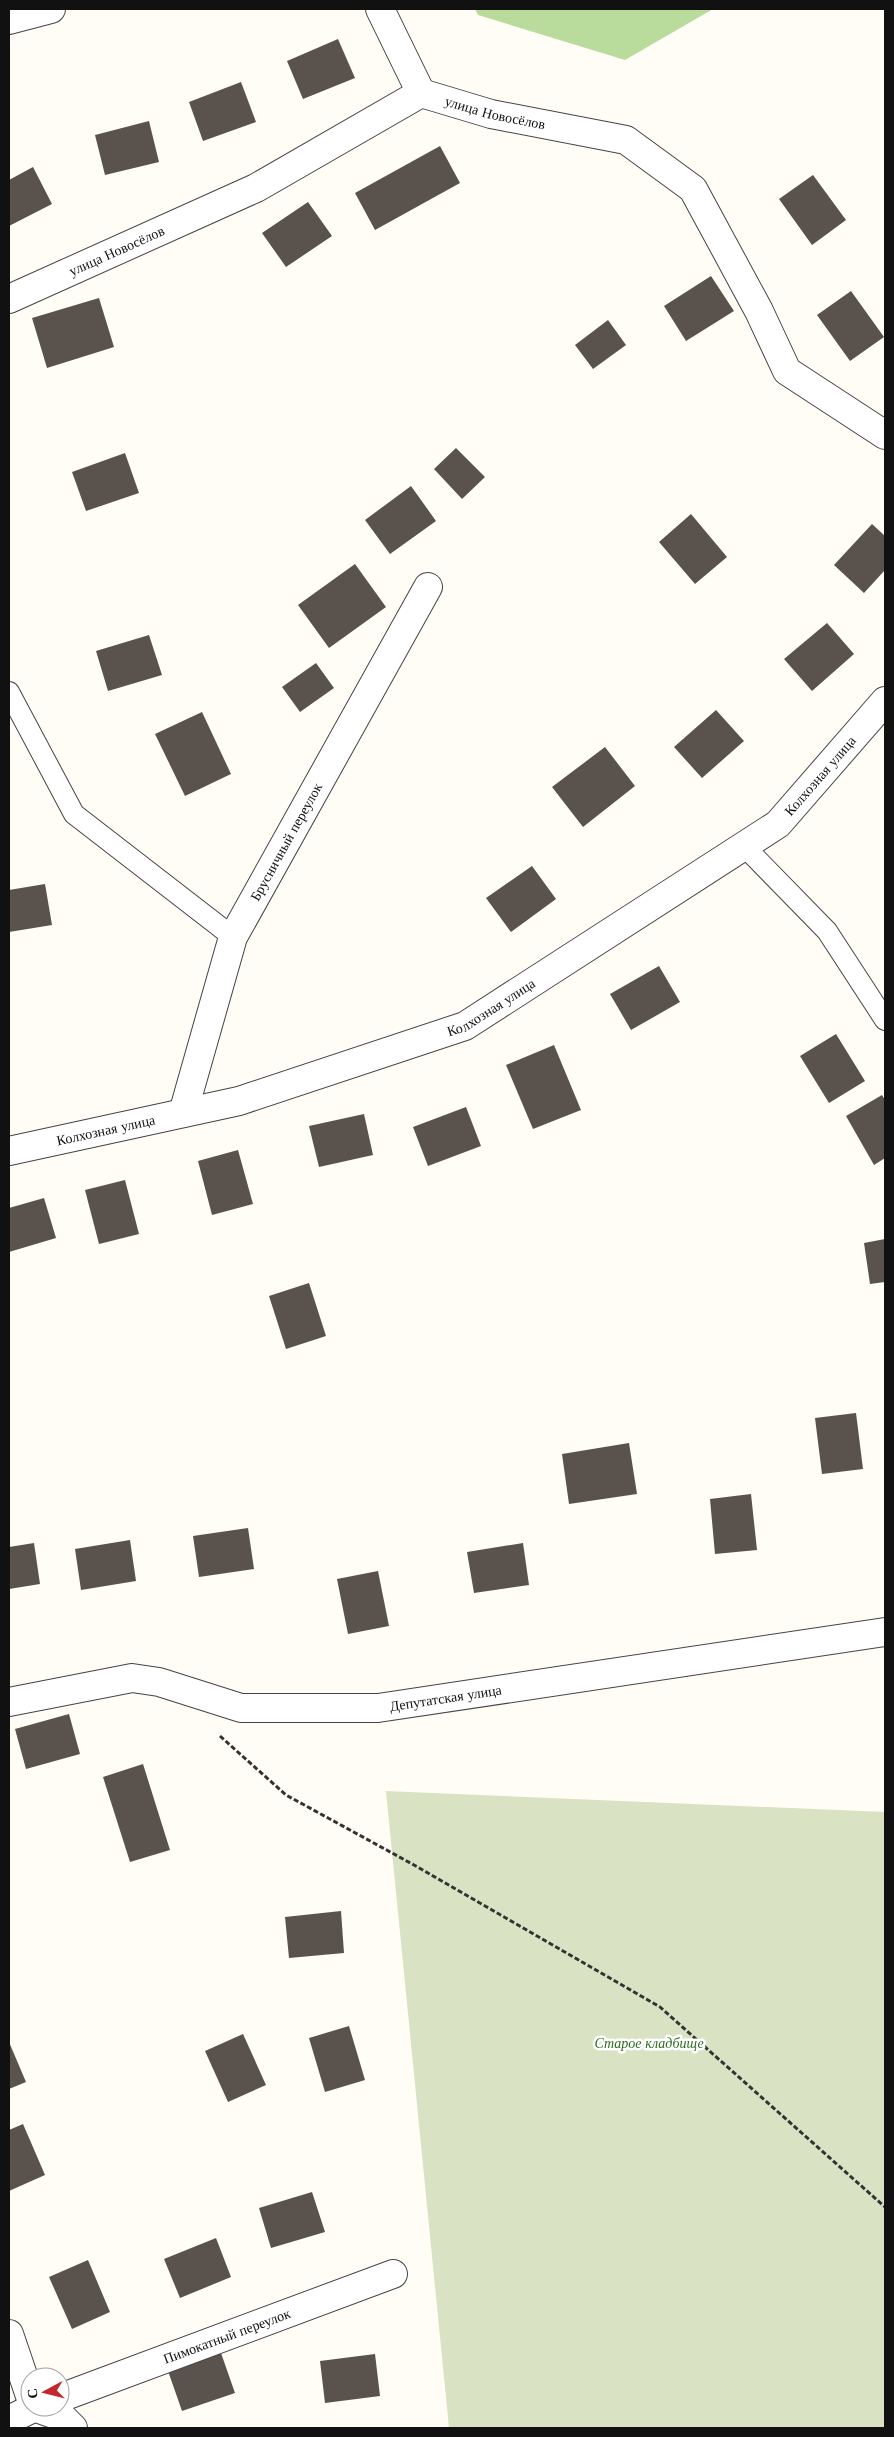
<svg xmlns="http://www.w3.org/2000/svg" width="894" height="2437" font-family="'Libre Baskerville',serif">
<rect width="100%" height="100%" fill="#fffdf5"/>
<!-- forest -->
<path fill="#b9dc9c" d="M475,9H713L625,60L478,15Z"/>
<!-- cemetery -->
<path fill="#d9e3c4" d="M386,1791L885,1812V2428H449Z"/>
<!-- building -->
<path fill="#5a524d" d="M338,39L355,78L303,99L287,61Z
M241,82L256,122L203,141L189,102Z
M149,121L159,162L105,175L95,135Z
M440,146L460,183L375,230L355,193Z
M33,167L52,204L9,226V180Z
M813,175L846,220L812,245L779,199Z
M308,202L332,236L286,267L262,233Z
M711,276L734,311L686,341L664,306Z
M851,291L884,337L850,361L817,315Z
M99,298L114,347L47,368L32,318Z
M608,320L626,345L593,369L575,345Z
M456,448L485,477L462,499L434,469Z
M125,453L139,493L86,511L72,472Z
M411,486L436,521L390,554L365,520Z
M691,514L727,557L695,584L659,542Z
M872,524L885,536V570L864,593L834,565Z
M355,564L386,607L329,648L298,605Z
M827,623L854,654L812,691L784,659Z
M149,635L162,675L108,691L96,651Z
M316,663L334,688L300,712L282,687Z
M716,710L744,741L702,778L674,747Z
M202,712L231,774L185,796L155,734Z
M605,747L635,786L583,827L552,787Z
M532,866L556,899L511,932L486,898Z
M45,884L52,925L9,932V890Z
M659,966L680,1002L631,1030L610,994Z
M836,1034L865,1081L829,1103L800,1056Z
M554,1045L581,1110L533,1129L506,1065Z
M882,1095L885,1100V1158L874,1165L846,1116Z
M466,1107L481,1146L428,1166L413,1127Z
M364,1114L373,1155L319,1167L309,1126Z
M238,1150L253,1204L212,1215L198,1161Z
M125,1180L139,1234L99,1244L85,1190Z
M44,1198L56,1238L9,1252V1208Z
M885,1239V1282L870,1284L864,1243Z
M309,1283L326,1336L286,1349L269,1296Z
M856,1413L863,1469L822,1474L815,1418Z
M629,1443L637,1494L569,1504L562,1454Z
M751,1494L757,1550L715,1554L710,1499Z
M248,1528L254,1569L199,1577L193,1536Z
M130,1540L136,1581L81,1590L75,1549Z
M34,1543L40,1584L9,1589V1547Z
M523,1543L529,1585L474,1593L467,1552Z
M378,1571L389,1626L348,1634L337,1579Z
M69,1714L80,1754L26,1769L15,1729Z
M143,1764L170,1850L130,1862L103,1777Z
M341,1911L344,1953L289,1958L285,1917Z
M349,2026L365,2080L325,2092L309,2038Z
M243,2034L266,2085L228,2102L205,2051Z
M9,2042L26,2082L9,2089Z
M23,2124L45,2175L9,2191V2130Z
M312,2192L325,2232L271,2248L259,2208Z
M216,2238L231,2277L180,2298L164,2259Z
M88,2260L110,2312L72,2329L49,2277Z
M221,2353L235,2393L182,2411L168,2371Z
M375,2354L380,2396L325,2403L320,2361Z"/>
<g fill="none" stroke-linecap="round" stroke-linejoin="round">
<!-- service casing -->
<g stroke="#444" stroke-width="22">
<path id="service" d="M9,692L74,814L233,937
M744,846L827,931L885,1020"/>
</g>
<!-- minor casing -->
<g stroke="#444" stroke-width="30">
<g id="minor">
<path d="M380,9L421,93"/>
<path d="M9,20L51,9"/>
<path id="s1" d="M9,299L256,188L421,93L491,114L626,140L693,189L759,311L787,371L885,435"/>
<path id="s2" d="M183,1113L233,937L428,587"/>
<path id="s3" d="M9,1151L239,1101L465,1026L778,824L885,701"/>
<path id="s4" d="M9,1702L132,1678L159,1682L241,1708H378L885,1632"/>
<path d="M9,2334L30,2396"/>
<path id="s5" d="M60,2398L393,2274"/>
<path d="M34,2407L62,2417L73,2428"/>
<path d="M9,2420L35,2407"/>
</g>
</g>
<!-- path -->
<path stroke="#333" stroke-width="3" stroke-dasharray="5 2.5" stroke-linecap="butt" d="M220,1736L286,1795L414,1865L660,2007L885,2207"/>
<!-- service -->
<use href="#service" stroke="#fff" stroke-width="20"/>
<!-- minor -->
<use href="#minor" stroke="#fff" stroke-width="28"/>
</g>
<g text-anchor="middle" stroke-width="5" stroke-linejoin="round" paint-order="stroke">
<!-- street labels -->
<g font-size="14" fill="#111" stroke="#fff">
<text dy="5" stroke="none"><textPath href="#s1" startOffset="538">улица Новосёлов</textPath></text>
<text dy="5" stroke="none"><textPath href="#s1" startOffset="118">улица Новосёлов</textPath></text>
<text dy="5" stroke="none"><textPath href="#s3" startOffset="910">Колхозная улица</textPath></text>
<text dy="5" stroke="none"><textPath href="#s2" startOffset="292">Брусничный переулок</textPath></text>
<text dy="5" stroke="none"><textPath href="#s3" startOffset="505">Колхозная улица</textPath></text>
<text dy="5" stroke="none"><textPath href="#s3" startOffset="99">Колхозная улица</textPath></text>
<text dy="5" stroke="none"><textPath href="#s4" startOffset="444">Депутатская улица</textPath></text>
<text dy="5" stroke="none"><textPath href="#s5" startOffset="178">Пимокатный переулок</textPath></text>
</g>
<!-- park labels -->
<g font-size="14" font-style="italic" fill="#2f6b1f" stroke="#fff">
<text x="649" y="2048">Старое кладбище</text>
</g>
</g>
<!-- border -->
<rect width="894" height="2437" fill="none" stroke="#111111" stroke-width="20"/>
<!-- north arrow -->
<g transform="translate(45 2392) rotate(263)"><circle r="24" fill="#ffffff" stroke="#a0a0a0"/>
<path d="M0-4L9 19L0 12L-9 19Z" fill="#c4262e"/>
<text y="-8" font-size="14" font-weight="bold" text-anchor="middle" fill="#111111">С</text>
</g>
</svg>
